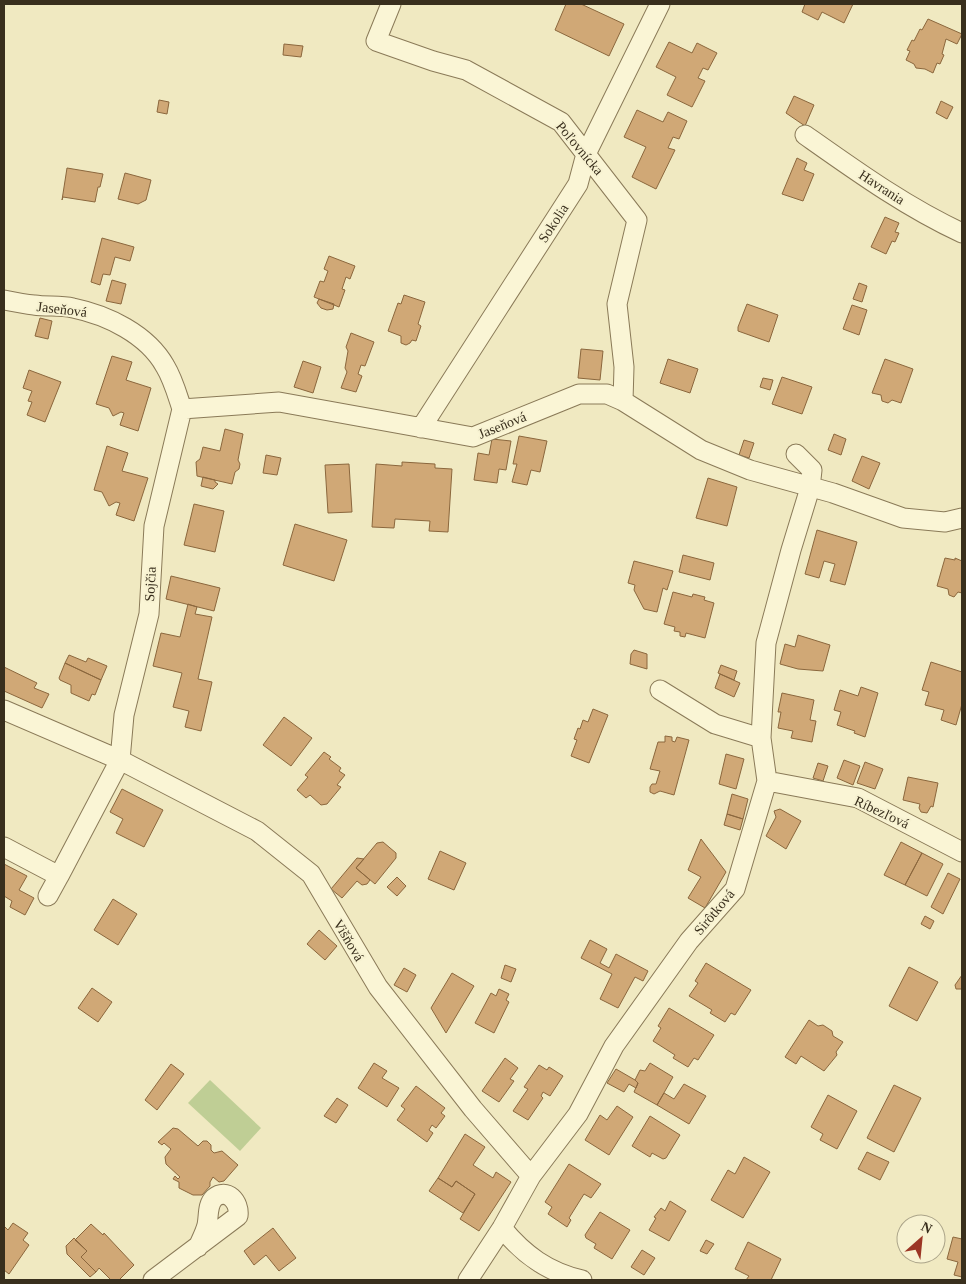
<svg xmlns="http://www.w3.org/2000/svg" width="966" height="1284" font-family="'Times New Roman',serif">
<rect width="100%" height="100%" fill="#f0e9c1"/>
<!-- green -->
<path fill="#bfce95" d="M210,1080L261,1128L240,1151L188,1103Z"/>
<!-- building -->
<path fill="#d0a876" stroke="#8b673d" d="M566,4H581L624,24L609,56L555,30Z
M805,4H853L844,23L822,12L818,20L802,12Z
M928,19L962,34L957,44L946,39L942,54L944,55L940,64L937,63L933,73L925,69L916,68L914,64L906,60L910,51L907,50L912,40L914,41L920,29L922,30Z
M669,42L692,53L697,43L717,53L708,70L703,68L698,78L705,81L692,107L667,95L676,77L656,67Z
M284,44L303,46L301,57L283,55Z
M794,96L814,105L805,126L786,113Z
M159,100L169,102L167,114L157,112Z
M941,101L953,107L947,119L936,113Z
M637,110L663,122L668,112L687,121L679,139L673,137L668,148L675,150L656,189L632,177L646,147L624,137Z
M797,158L807,163L804,170L814,174L803,201L782,194Z
M67,168L103,174L100,187H98L95,202L63,197L62,200Z
M125,173L151,180L146,200L138,204L118,199Z
M885,217L899,223L895,232L899,233L895,242L892,241L886,254L871,247Z
M102,238L134,247L130,261L115,257L110,275L103,274L100,285L91,282Z
M329,256L355,266L350,279L346,277L342,289L345,290L339,307L314,297L320,281L324,282L328,271L324,269Z
M112,280L126,284L121,304L106,301Z
M859,283L867,286L862,302L853,299Z
M404,295L425,302L418,324L421,326L416,341L412,340L410,343L406,345L401,343V336L388,331L398,303L401,304Z
M319,299L334,304L333,309L327,310L321,308L317,303Z
M747,304L778,315L769,342L738,331V327Z
M852,305L867,310L859,335L843,329Z
M40,318L52,321L48,339L35,336Z
M351,333L374,342L365,366L361,365L358,374L362,376L356,392L341,388L347,372L345,368L348,351L346,347Z
M581,349L603,351L600,380L578,378Z
M112,356L132,362L126,380L151,388L138,431L120,425L124,413L121,412L113,416L109,408L96,404Z
M668,359L698,369L690,393L660,383Z
M885,359L913,369L901,403L892,400L888,403L882,401L881,395L872,393Z
M303,361L321,367L313,393L294,387Z
M29,370L61,382L45,422L27,415L32,402L28,401L32,391L23,388Z
M782,377L812,387L802,414L772,404Z
M763,378L773,380L770,390L760,387Z
M225,429L243,434L238,460L240,464L239,469L235,472L232,484L197,476L196,462L200,459L203,447L220,451Z
M834,434L846,439L841,455L828,450Z
M519,436L547,441L540,472L531,470L527,485L512,482L517,464H513Z
M492,439L511,441L506,470L499,469L497,483L474,480L478,453L489,455Z
M744,440L754,443L749,458L739,455Z
M107,446L128,453L122,471L148,478L134,521L116,515L120,503L116,502L109,506L102,492L94,490Z
M266,455L281,458L277,475L263,473Z
M862,456L880,463L869,489L852,481Z
M402,462L435,464V468L452,469L448,532L429,531L430,521L395,519L394,528L372,527L376,464L402,466Z
M349,464L352,512L328,513L325,465Z
M203,477L215,480V482L218,484L213,489L201,486Z
M708,478L737,487L727,526L696,518Z
M194,504L224,511L215,552L184,545Z
M295,524L347,540L334,581L283,565Z
M817,530L857,542L845,585L830,581L835,564L824,561L819,578L805,574Z
M683,555L714,563L710,580L679,572Z
M945,558L955,560V558L962,561V593L958,592L954,597L949,595L948,589L937,586Z
M634,561L673,571L667,590L663,588L657,612L644,609L634,590L635,585L628,583Z
M171,576L220,588L214,611L166,599Z
M673,592L692,597L693,594L705,597L704,600L714,603L705,638L686,633L685,637L680,636V632L674,631L675,627L664,624Z
M188,604L197,607L195,614L212,617L198,679L212,682L201,731L185,727L189,711L173,707L182,673L153,666L161,633L180,637Z
M798,635L830,645L823,671L798,669L780,664L785,644L795,647Z
M634,650L647,654V669L630,664L631,654Z
M69,655L86,662L88,658L107,666L101,680L65,663Z
M931,662L962,672V704L956,725L941,720L944,710L925,705L929,692L922,690Z
M65,663L101,680L95,695L92,694L89,701L71,693V685L60,680L59,678Z
M721,665L737,671L734,680L718,673Z
M4,667L37,683L34,688L49,694L42,708L4,691Z
M720,674L740,683L734,697L715,688Z
M861,687L878,693L865,737L854,733L855,731L837,725L841,712L834,710L840,690L858,696Z
M782,693L814,700L810,720L816,721L812,742L791,738L793,731L778,728L781,712H778Z
M593,709L608,715L589,763L571,756L577,740L574,739L578,728L580,729L583,720L588,722Z
M284,717L312,738L291,766L263,745Z
M665,736L672,737V741L675,742L677,737L689,740L674,795L660,791L654,794L650,792V787L652,784H656L660,771L650,769L658,742H665Z
M324,752L331,757L329,759L341,768L339,771L345,775L337,785L341,787L327,804L321,805L310,795L306,798L297,790L308,777L305,775Z
M726,754L744,759L736,789L719,784Z
M844,760L860,766L853,785L837,778Z
M865,762L883,769L875,789L857,783Z
M818,763L828,766L823,781L813,778Z
M908,777L938,783L933,807L931,806L927,813L921,812L919,808L920,804L903,800Z
M122,789L163,810L144,847L116,833L123,819L110,812Z
M732,794L748,799L743,819L727,814Z
M780,809L801,821L786,849L766,836L776,817L774,811Z
M727,814L743,819L740,830L724,825Z
M701,839L726,872L705,908L688,898L701,877L688,870Z
M383,842L396,853V858L375,884L356,868L377,843Z
M901,842L922,853L905,885L884,875Z
M440,851L466,863L454,890L428,879Z
M922,853L943,864L927,896L905,885Z
M357,858L364,859L356,868L370,880L367,884L362,885L357,881L342,898L331,889Z
M4,864L27,876L19,890L34,898L25,915L10,907L12,901L4,896Z
M948,873L960,879L943,914L931,907Z
M397,877L406,886L397,896L387,887Z
M113,899L137,914L118,945L94,930Z
M925,916L934,921L930,929L921,924Z
M319,930L337,946L325,960L307,944Z
M590,940L607,949L600,963L609,968L616,954L648,971L643,981L635,977L618,1008L600,999L612,974L581,958Z
M706,963L751,990L735,1015L731,1013L725,1022L710,1013L712,1010L689,996L698,983L695,981Z
M505,965L516,969L511,982L501,978Z
M909,967L938,982L917,1021L889,1006Z
M404,968L416,975L407,992L394,985Z
M452,973L474,986L446,1033L431,1008Z
M962,975V989H956L955,985Z
M92,988L112,1002L98,1022L78,1008Z
M499,989L509,994L506,1000L509,1002L494,1033L475,1023L491,993L496,996Z
M669,1008L714,1035L698,1060L694,1058L688,1067L673,1058L675,1055L653,1041L661,1028L658,1026Z
M809,1020L818,1026L823,1025L832,1031L833,1036L843,1042L836,1052L837,1055L824,1071L801,1056L796,1064L785,1057Z
M505,1058L518,1068L510,1079L514,1081L499,1102L482,1091Z
M374,1063L387,1071L382,1078L399,1088L387,1107L358,1088Z
M650,1063L673,1077L657,1105L634,1092L638,1083L635,1080L640,1070L645,1071Z
M171,1064L184,1074L157,1110L145,1100Z
M539,1065L547,1070L549,1067L563,1076L550,1096L543,1092L541,1096L543,1098L528,1120L513,1111L528,1089L524,1087Z
M616,1069L635,1080L638,1083L636,1088L629,1084L624,1092L607,1083Z
M684,1084L706,1096L689,1124L657,1105L664,1093L674,1099Z
M894,1085L921,1098L894,1152L867,1138Z
M416,1086L445,1108L441,1113L445,1116L436,1128L432,1125L429,1130L433,1133L427,1142L397,1120L405,1109L401,1106Z
M828,1095L857,1111L837,1149L820,1140L823,1134L811,1127Z
M337,1098L348,1105L336,1123L324,1116Z
M617,1106L633,1117L609,1155L585,1140L600,1115L607,1120Z
M650,1116L680,1135L666,1158L663,1159L652,1153L650,1157L632,1146Z
M173,1128L178,1129L198,1146L203,1141H207L211,1145V1150L214,1153L222,1151L238,1165L224,1181L219,1182L213,1177L210,1182V1186L202,1195H193L179,1188V1182L173,1179L175,1176L178,1179L180,1177L166,1164L165,1157L171,1149L164,1143L162,1145L158,1142Z
M465,1134L485,1147L473,1165L493,1178L496,1172L511,1182L479,1231L460,1219L475,1194L456,1181L452,1187L438,1178Z
M867,1152L889,1162L880,1180L858,1169Z
M744,1157L770,1172L743,1218L711,1200L728,1170L735,1174Z
M569,1164L601,1184L591,1198L584,1194L569,1218L571,1220L567,1227L548,1214L552,1207L545,1202Z
M438,1178L452,1187L456,1181L475,1194L463,1213L429,1191Z
M670,1201L686,1211L669,1241L649,1230L656,1218L654,1217L661,1208L665,1211Z
M600,1212L630,1230L612,1259L594,1248L596,1244L586,1238L585,1235Z
M13,1223L28,1233L23,1240L29,1245L9,1274L4,1270V1226L8,1230Z
M91,1224L103,1235L104,1233L134,1265L119,1280H111L99,1268L96,1272L81,1257L87,1251L75,1240Z
M273,1228L296,1258L279,1271L266,1255L254,1265L244,1251Z
M953,1237L962,1239V1277L954,1275L958,1262L947,1259Z
M74,1238L87,1251L81,1257L96,1272L90,1277L67,1254L66,1246Z
M706,1240L714,1244L707,1254L700,1251Z
M748,1242L781,1259L771,1280H746L749,1276L735,1269Z
M642,1250L655,1258L644,1275L631,1267Z"/>
<g fill="none" stroke-linecap="round" stroke-linejoin="round">
<!-- minor casing -->
<g stroke="#8a7a58" stroke-width="21">
<path id="minor" d="M391,4L376,41L433,61L466,70L561,122L637,220L617,304L624,367L623,401
M805,135C856,171 906,207 962,233
M4,300C14,302 24,304 34,305C47,307 60,305 73,308C107,315 147,334 165,366C173,379 177,394 182,409L279,402L473,437L579,394H607L623,401L701,450L750,470L833,493L903,518L945,522L962,518
M421,428L578,184L586,154L660,4
M660,690L715,724L761,738
M4,710L120,760L257,831L311,874L378,987L473,1109L531,1176
M767,781L858,798L962,852
M4,847L59,876L120,760L124,715L149,614L154,526L182,409
M48,896L59,876
M502,1228C524,1255 548,1272 582,1280
M153,1280L238,1216C240,1202 227,1187 214,1198C207,1205 209,1216 207,1225C205,1233 201,1240 198,1247
M468,1280L502,1228L531,1176L578,1114L614,1046L689,941L735,889L767,781L761,738L766,643L791,550L810,488L812,470L796,454"/>
</g>
<!-- minor -->
<use href="#minor" stroke="#faf5d5" stroke-width="19"/>
</g>
<g text-anchor="middle" stroke-width="4" stroke-linejoin="round" paint-order="stroke">
<!-- street labels -->
<g font-size="14" fill="#392f1d" stroke="#f7f2d1">
<text transform="translate(580 148) rotate(50)" y="5">Poľovnícka</text>
<text transform="translate(882 187) rotate(33)" y="5">Havrania</text>
<text transform="translate(553 223) rotate(-57)" y="5">Sokolia</text>
<text transform="translate(62 309) rotate(7)" y="5">Jaseňová</text>
<text transform="translate(502 425) rotate(-22)" y="5">Jaseňová</text>
<text transform="translate(150 584) rotate(-87)" y="5">Sojčia</text>
<text transform="translate(882 812) rotate(25)" y="5">Ríbezľová</text>
<text transform="translate(714 912) rotate(-50)" y="5">Sirôtková</text>
<text transform="translate(349 940) rotate(59)" y="5">Višňová</text>
</g>
</g>
<!-- border -->
<rect width="966" height="1284" fill="none" stroke="#392f1d" stroke-width="10"/>
<!-- north arrow -->
<g transform="translate(921 1239) rotate(27)"><circle r="24" fill="#f7f2d1" stroke="#aba489"/>
<path d="M0-4L9 19L0 12L-9 19Z" fill="#9c3625"/>
<text y="-8" font-size="14" font-weight="bold" text-anchor="middle" fill="#392f1d">N</text>
</g>
</svg>
